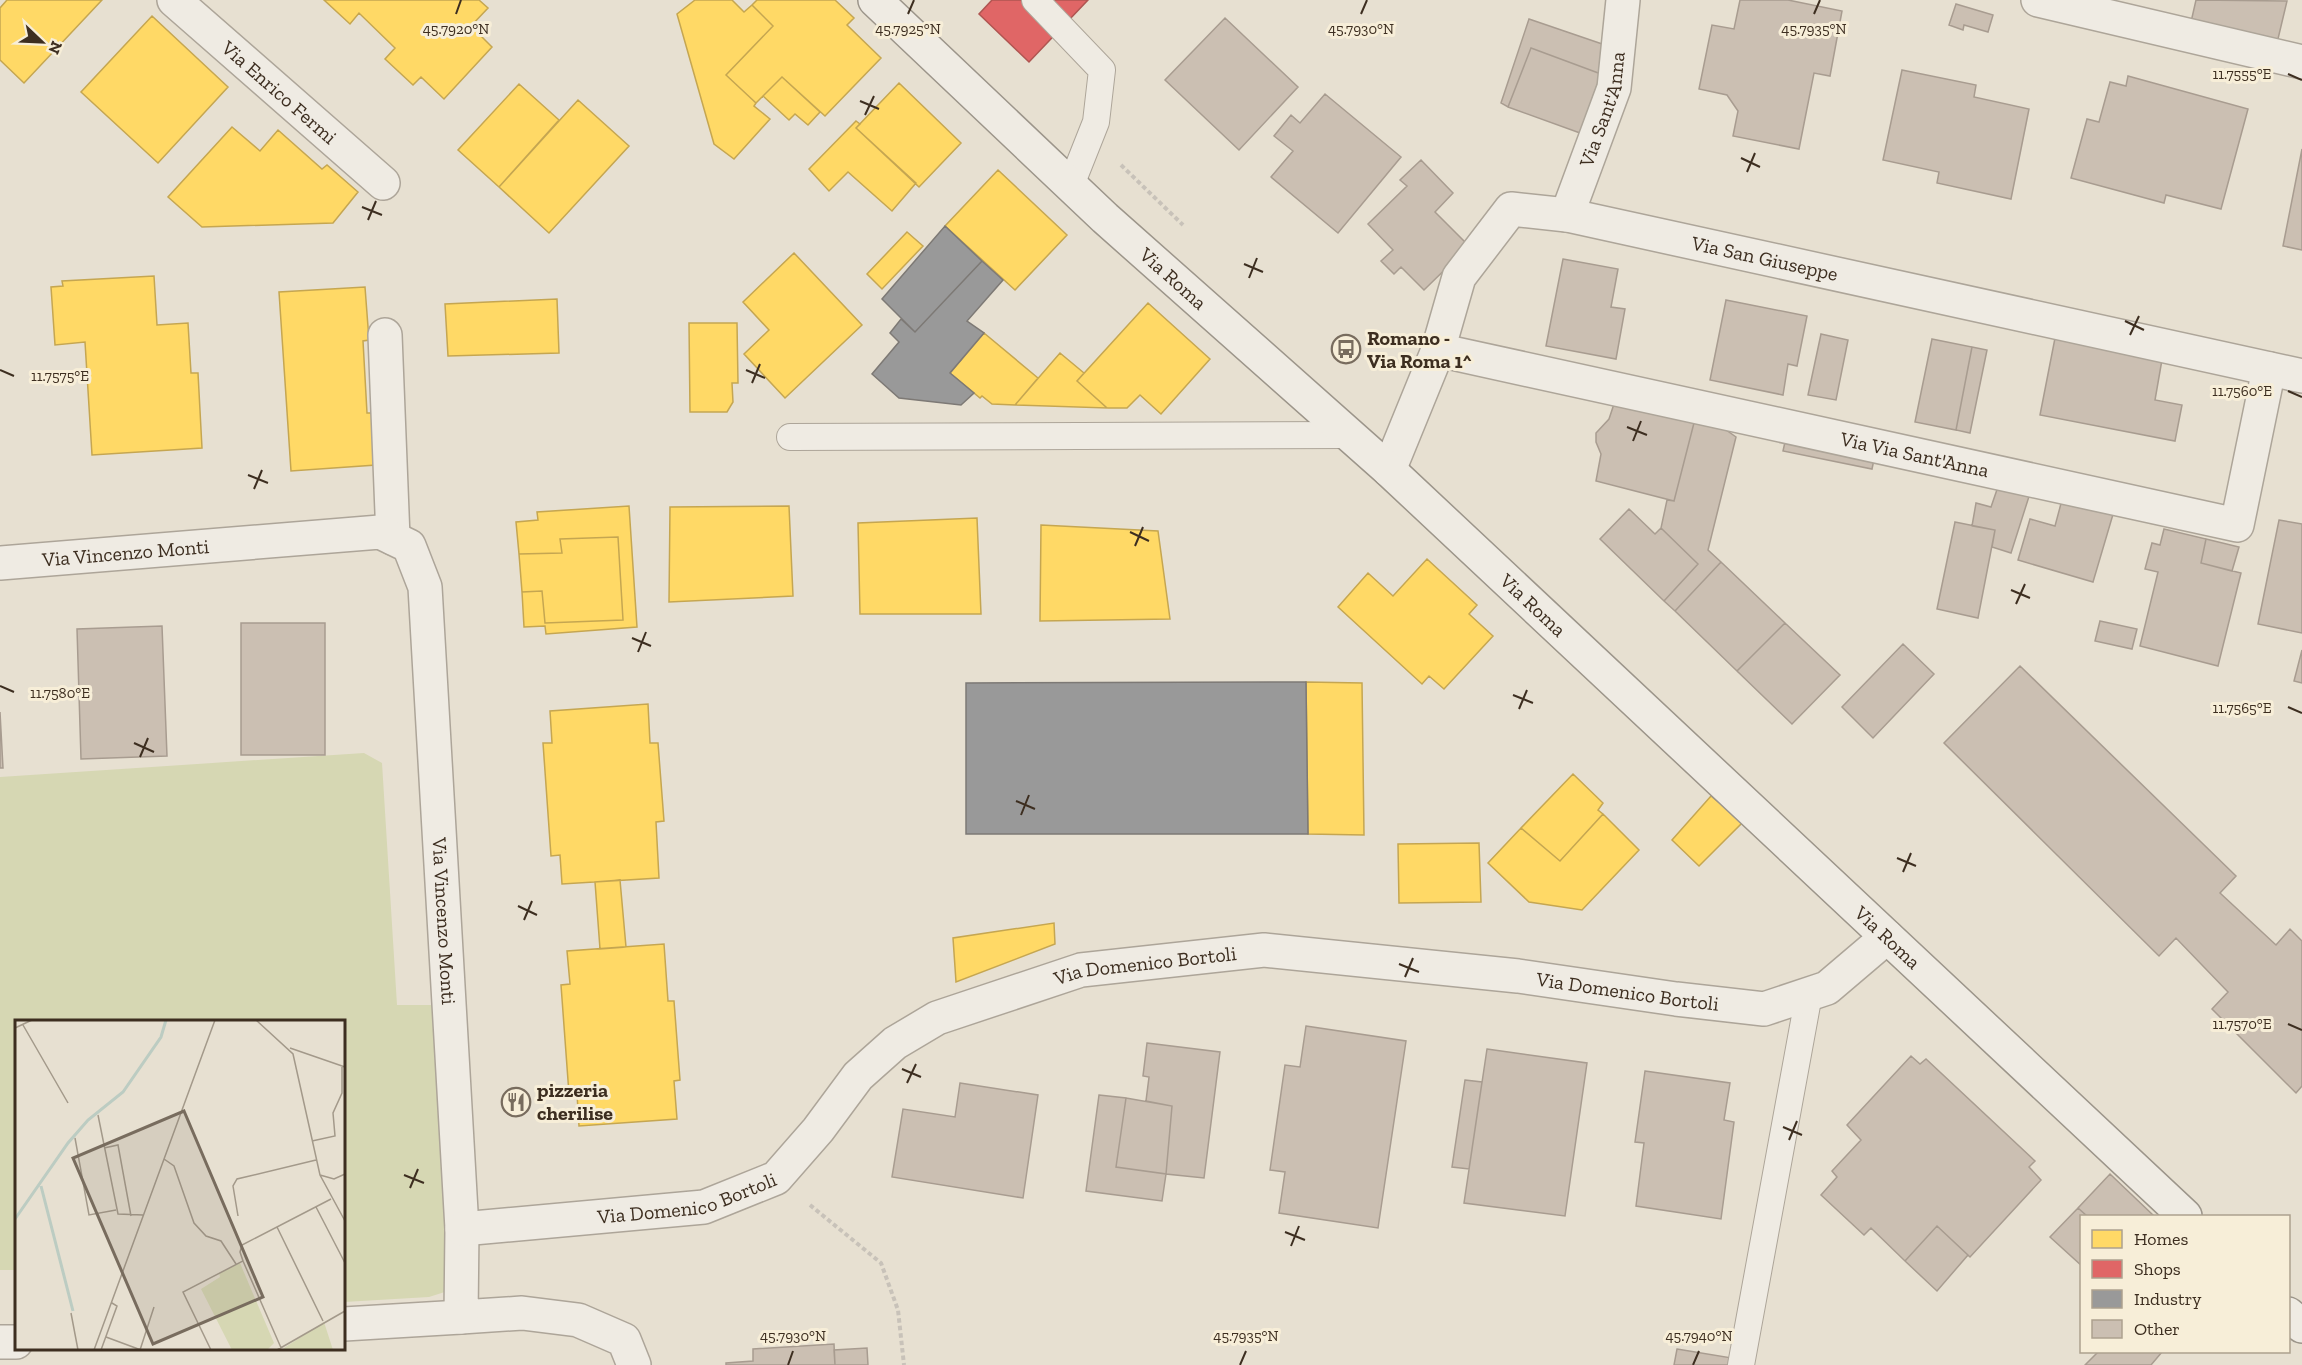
<svg xmlns="http://www.w3.org/2000/svg" width="2302" height="1365" font-family="'Zilla Slab',serif">
<rect width="100%" height="100%" fill="#e7e0d1"/>
<!-- garden -->
<path fill="#d6d7b3" d="M364,753L382,763L397,1005H444L451,1290L429,1297L344,1302V1022H16V1270H0V777Z"/>
<!-- homes -->
<path fill="#ffd966" stroke="#c5a651" stroke-width="1.5" d="M7,0H102L24,83L0,60V8Z
M324,0H479L488,8L471,26L492,47L444,99L421,77L413,85L385,59L395,48L359,13L350,24Z
M695,0H732L744,12L752,5L773,26L726,75L756,103L754,106L770,119L734,159L714,144L677,14Z
M757,0H835L854,18L847,25L881,58L825,116L782,77L756,103L726,75L773,26L752,5Z
M152,16L228,87L158,163L81,92Z
M782,77L820,112L808,125L795,114L789,120L763,96Z
M899,83L961,143L919,187L856,128Z
M519,84L559,120L499,187L458,150Z
M578,100L629,146L549,233L499,187Z
M856,121L860,124L856,128L916,183L892,211L848,172L829,191L809,169Z
M232,127L260,151L278,130L322,169L327,165L358,192L333,223L202,227L168,197Z
M998,170L1067,235L1015,290L945,226Z
M907,232L923,246L882,289L867,274Z
M794,253L862,325L785,398L744,354L769,330L743,302Z
M154,276L157,325L188,323L191,373H198L202,448L92,455L85,342L55,345L51,287L63,286L62,281Z
M365,287L369,340L363,341L367,413H373L376,465L291,471L279,292Z
M557,299L559,353L448,356L445,304Z
M1148,303L1210,359L1161,414L1140,395L1127,408H1107L1077,381Z
M689,323H737L738,383H732L733,402L727,412H690Z
M984,333L1038,378L1015,405L992,404L982,396L980,398L950,373Z
M1060,353L1084,373L1077,381L1107,408L1015,405Z
M629,506L637,627L546,634L545,626L524,627L522,592L542,591L545,623L623,620L618,537L560,539L562,553L519,554L516,522L538,520L537,512Z
M789,506L793,596L669,602L670,507Z
M977,518L981,614H860L858,523Z
M1041,525L1158,531L1170,619L1040,621Z
M618,537L623,620L545,623L542,591L522,592L519,554L562,553L560,539Z
M1427,559L1477,605L1469,614L1493,636L1444,689L1429,676L1422,684L1338,607L1368,573L1393,596Z
M1306,682L1362,683L1364,835L1308,834Z
M648,704L650,743H658L664,821L656,822L659,878L562,884L560,855L551,856L543,743H552L550,711Z
M1573,774L1603,803L1598,810L1603,814L1560,861L1521,828Z
M1711,796L1743,822L1699,866L1672,840Z
M1603,814L1639,850L1582,910L1529,902L1488,863L1521,828L1560,861Z
M1479,843L1481,902L1399,903L1398,844Z
M620,880L626,947L600,949L595,882Z
M1054,923L1055,944L956,982L953,938Z
M664,944L668,1001H674L680,1080L674,1081L677,1119L579,1126L577,1094H569L561,985L570,984L567,951Z"/>
<!-- shops -->
<path fill="#e06666" stroke="#af5551" stroke-width="1.5" d="M992,0H1088L1029,62L979,14Z"/>
<!-- industry -->
<path fill="#999" stroke="#7d7975" stroke-width="1.5" d="M945,226L982,261L915,332L882,299Z
M982,261L1003,280L967,321L984,333L950,373L974,393L961,405L899,398L872,374L899,342L890,333L901,319L915,332Z
M1306,682L1308,834H966V683Z"/>
<!-- building -->
<path fill="#cbbfb2" stroke="#a89c90" stroke-width="1.5" d="M1740,0H1788L1842,11L1830,76L1814,73L1799,149L1733,136L1738,111L1727,95L1699,89L1712,25L1734,29Z
M2196,0L2287,1L2277,43L2191,22Z
M1956,4L1993,15L1988,32L1964,25L1963,30L1949,25Z
M1225,18L1298,87L1239,150L1165,80Z
M1529,19L1611,47L1601,74L1531,48L1508,107L1501,103Z
M1531,48L1601,74L1580,133L1508,107Z
M1902,70L1976,85L1974,97L2029,109L2011,199L1937,183L1939,172L1883,160Z
M2128,76L2248,109L2221,209L2166,195L2164,203L2071,178L2087,119L2099,122L2110,82L2126,86Z
M1325,94L1401,157L1338,233L1271,177L1293,151L1274,136L1291,115L1300,123Z
M2302,149V250L2283,246Z
M1421,160L1453,193L1435,212L1469,246L1424,290L1401,267L1394,274L1381,261L1393,250L1368,224L1407,186L1400,180Z
M1563,259L1618,269L1611,307L1625,309L1616,359L1546,346Z
M1726,300L1807,316L1797,366L1788,364L1783,395L1710,380Z
M2056,333L2163,354L2155,400L2182,405L2175,441L2040,415Z
M1821,334L1848,340L1836,400L1808,395Z
M1932,339L1972,347L1956,430L1915,422Z
M1972,347L1987,350L1970,433L1956,430Z
M1616,398L1695,419L1674,501L1596,481L1601,454L1596,442V433L1609,419Z
M1695,419L1719,425L1736,437L1708,550L1721,562L1675,611L1664,601L1698,564L1661,528L1667,500L1674,501Z
M1787,433L1876,450L1872,469L1783,451Z
M2001,478L2032,487L2011,553L1992,547L1995,530L1972,526L1976,503L1991,507Z
M2063,496L2114,511L2093,582L2018,560L2030,519L2055,526Z
M1629,509L1655,534L1661,528L1698,564L1664,601L1600,539Z
M2279,520L2302,524V633L2258,624Z
M1955,522L1995,530L1978,618L1937,609Z
M2164,529L2206,539L2201,563L2241,573L2218,666L2140,646L2158,572L2145,569L2152,543L2160,545Z
M2206,539L2239,547L2232,571L2201,563Z
M1721,562L1785,623L1737,671L1675,611Z
M2100,621L2137,629L2132,649L2095,641Z
M241,623H325V755H241Z
M1785,623L1840,675L1792,724L1737,671Z
M162,626L167,756L81,759L77,629Z
M1903,644L1934,674L1873,738L1842,707Z
M2302,650V683L2294,681Z
M2020,666L2236,876L2220,893L2276,945L2290,929L2302,941V1086L2296,1093L2212,1009L2228,992L2176,938L2159,956L1944,743Z
M0,712L3,768H0Z
M1306,1026L1406,1041L1378,1228L1279,1213L1285,1172L1270,1170L1285,1065L1300,1067Z
M1147,1043L1220,1052L1204,1178L1166,1174L1172,1106L1146,1101L1149,1077L1143,1076Z
M1487,1049L1587,1063L1565,1216L1464,1203Z
M1911,1056L1920,1064L1926,1059L2035,1161L2029,1167L2041,1180L1970,1257L1937,1226L1905,1261L1871,1228L1864,1235L1821,1195L1837,1177L1832,1171L1861,1140L1847,1125Z
M1645,1071L1730,1083L1724,1120L1734,1122L1721,1219L1636,1206L1644,1143L1635,1142Z
M1465,1080L1482,1082L1469,1169L1452,1167Z
M960,1083L1038,1095L1023,1198L892,1177L903,1109L955,1117Z
M1099,1095L1126,1098L1116,1167L1166,1174L1162,1201L1086,1191Z
M1126,1098L1172,1106L1166,1174L1116,1167Z
M2110,1174L2154,1216H2087L2078,1208Z
M2078,1208L2087,1216H2082V1266L2050,1237Z
M1937,1226L1968,1255L1937,1291L1905,1261Z
M834,1344L835,1365H726V1363L753,1361V1349Z
M867,1348L868,1365H835L834,1350Z
M1677,1349L1732,1358L1731,1365H1674Z
M2098,1352H2162L2151,1365H2085Z"/>
<g fill="none" stroke-linecap="round" stroke-linejoin="round">
<!-- service casing -->
<g stroke="#ada599" stroke-width="28">
<path id="service" d="M1035,0L1102,70L1096,122L1071,185
M790,437L1349,435
M1741,1365L1809,994"/>
</g>
<!-- minor casing -->
<g stroke="#ada599" stroke-width="36">
<g id="minor">
<path id="s1" d="M174,0L383,183"/>
<path d="M2038,0L2302,62"/>
<path id="s2" d="M1567,215L1614,88L1623,0"/>
<path d="M385,335L393,538"/>
<path id="s3" d="M1438,350L2237,525L2269,369"/>
<path id="s4" d="M1389,470L1438,350L1459,277L1511,209L1567,215L2302,376"/>
<path id="s5" d="M0,563L380,532L409,546L425,587L462,1229L461,1317L522,1313L578,1320L624,1340L634,1365"/>
<path id="s6" d="M462,1229L704,1207L776,1178L818,1130L858,1076L895,1043L937,1018L1081,970L1264,950L1518,976L1676,999L1764,1009L1827,988L1887,937"/>
<path d="M344,1324L461,1317"/>
<path d="M0,1342H16"/>
</g>
</g>
<!-- secondary casing -->
<g stroke="#9c958a" stroke-width="36">
<g id="secondary">
<path id="s7" d="M875,0L1105,218L1389,470L2185,1216"/>
<path d="M2288,1314L2302,1326"/>
</g>
</g>
<!-- path -->
<path stroke="#c8c2b9" stroke-width="4" stroke-dasharray="4.5 3" stroke-linecap="butt" d="M1121,165L1183,225
M810,1205L881,1263L898,1310L904,1365"/>
<!-- service -->
<use href="#service" stroke="#efebe3" stroke-width="26"/>
<!-- minor -->
<use href="#minor" stroke="#efebe3" stroke-width="33"/>
<!-- secondary -->
<use href="#secondary" stroke="#efebe3" stroke-width="33"/>
</g>
<!-- ticks -->
<path fill="none" stroke="#3d2e20" stroke-width="2" d="M456,14L461,0M908,14L914,0M1361,14L1367,0M1814,14L1820,0M2288,74L2302,80M860,101L879,109M865,115L874,96M1741,158L1760,167M1747,172L1755,153M362,207L382,215M368,220L376,201M1244,264L1263,272M1249,278L1257,258M2125,321L2144,330M2130,335L2139,316M0,370L14,376M746,370L765,378M752,383L760,364M2288,391L2302,397M1627,427L1647,435M1633,441L1641,421M248,475L268,483M254,489L262,470M1130,532L1149,541M1135,546L1143,527M2011,590L2030,598M2016,604L2025,584M632,638L651,646M638,652L646,632M0,686L14,692M1513,695L1533,703M2288,707L2302,713M1519,709L1527,690M134,743L154,752M140,757L148,738M1016,801L1035,809M1021,815L1029,795M1897,858L1916,866M1903,872L1911,853M518,906L537,915M524,920L532,901M1399,964L1419,972M1405,977L1413,958M2288,1024L2302,1030M902,1069L921,1077M907,1083L916,1064M1783,1127L1802,1135M1789,1140L1797,1121M404,1175L424,1183M410,1188L418,1169M1285,1232L1305,1240M1291,1246L1299,1226M788,1365L793,1351M1240,1365L1246,1351M1693,1365L1699,1351"/>
<!-- icons -->
<defs>
<g id="bus-ring" transform="scale(1.5)"><circle r="9.5" fill="#f7eed8" stroke="#786c5e" stroke-width="1.5"/><path d="M-5-6H5V4H4V6H2V4H-2V6H-4V4H-5ZM-3.5-4V0h7V-4ZM-3.5 1.2v1.5H-2V1.2ZM2 1.2v1.5H3.5V1.2Z" fill="#786c5e"/></g>
<g id="restaurant-ring" transform="scale(1.5)"><circle r="9.5" fill="#f7eed8" stroke="#786c5e" stroke-width="1.5"/><path d="M-5-6h1v4h1v-4h1v4h1v-4h1v5L-1.5 .5V6h-2V.5L-5-1ZM5-6V6H3V1.5H1.5Q1.5-4 5-6Z" fill="#786c5e"/></g>
</defs>
<g fill-rule="evenodd">
<use href="#bus-ring" x="1346" y="349"/>
<use href="#restaurant-ring" x="516" y="1102"/>
</g>
<g text-anchor="middle" stroke-width="6" stroke-linejoin="round" paint-order="stroke">
<!-- street labels -->
<g font-size="20" fill="#3d2e20" stroke="#f7eed8">
<text dy="7" stroke="none"><textPath href="#s1" startOffset="140">Via Enrico Fermi</textPath></text>
<text dy="7" stroke="none"><textPath href="#s2" startOffset="112">Via Sant'Anna</textPath></text>
<text dy="7" stroke="none"><textPath href="#s4" startOffset="550">Via San Giuseppe</textPath></text>
<text dy="7" stroke="none"><textPath href="#s7" startOffset="408">Via Roma</textPath></text>
<text dy="7" stroke="none"><textPath href="#s3" startOffset="488">Via Via Sant'Anna</textPath></text>
<text dy="7" stroke="none"><textPath href="#s5" startOffset="126">Via Vincenzo Monti</textPath></text>
<text dy="7" stroke="none"><textPath href="#s7" startOffset="894">Via Roma</textPath></text>
<text dy="7" stroke="none"><textPath href="#s5" startOffset="792">Via Vincenzo Monti</textPath></text>
<text dy="7" stroke="none"><textPath href="#s7" startOffset="1380">Via Roma</textPath></text>
<text dy="7" stroke="none"><textPath href="#s6" startOffset="766">Via Domenico Bortoli</textPath></text>
<text dy="7" stroke="none"><textPath href="#s6" startOffset="1252">Via Domenico Bortoli</textPath></text>
<text dy="7" stroke="none"><textPath href="#s6" startOffset="228">Via Domenico Bortoli</textPath></text>
</g>
<!-- poi labels -->
<g font-size="20" font-weight="bold" fill="#3d2e20" stroke="#f7eed8" text-anchor="start">
<text x="1367" y="345">Romano -<tspan x="1367" dy="23">Via Roma 1^</tspan></text>
<text x="537" y="1097">pizzeria<tspan x="537" dy="23">cherilise</tspan></text>
</g>
</g>
<!-- overview -->
<g transform="translate(15 1020)">
<rect width="330" height="330" fill="#e7e0d1"/>
<path d="M225,243L259,323L252,330H217L186,269L205,257L204,253ZM309,302L318,330H270L269,328Z" fill="#d6d7b3"/>
<path fill="none" stroke="#bcccc2" stroke-width="3" d="M26,166L58,291M0,199L53,123L73,100L108,72L146,17L151,0"/>
<path fill="none" stroke="#a3998a" stroke-width="1.5" d="M241,0L278,34L305,155L330,201M8,5L53,83M0,8L17,0M275,28L330,47M83,95L103,194L128,195M60,118L74,195L101,190M297,121L320,116L318,93L327,73V47M89,128L103,125L116,196M149,139L159,146L179,203L191,216L206,221L221,244M305,155L319,159L330,154M301,187L330,243M223,196L218,166L222,159L301,140M262,207L308,301M228,241L267,330M56,293L63,330M91,317L126,330M79,330L200,0M86,330L102,286L97,283M125,330L139,287M196,330L168,272L228,241L225,232L227,225L316,179M262,330L330,291"/>
<path fill="#786c5e" fill-opacity="0.15" stroke="#786c5e" stroke-width="3" d="M169,91L248,277L138,324L58,138Z"/>
<rect width="330" height="330" fill="none" stroke="#3d2e20" stroke-width="3"/>
</g>
<g font-size="15" text-anchor="middle" fill="#3d2e20" stroke="#f7eed8" stroke-width="6" stroke-linejoin="round" paint-order="stroke">
<text x="456" y="34">45.7920°N</text>
<text x="908" y="34">45.7925°N</text>
<text x="1361" y="34">45.7930°N</text>
<text x="1814" y="34">45.7935°N</text>
<text x="2242" y="79">11.7555°E</text>
<text x="60" y="381">11.7575°E</text>
<text x="2242" y="396">11.7560°E</text>
<text x="60" y="698">11.7580°E</text>
<text x="2242" y="713">11.7565°E</text>
<text x="2242" y="1029">11.7570°E</text>
<text x="793" y="1341">45.7930°N</text>
<text x="1246" y="1341">45.7935°N</text>
<text x="1699" y="1341">45.7940°N</text>
</g>
<!-- legend -->
<rect x="2080" y="1215" width="210" height="138" fill="#f7eed8" stroke="#ada18e" stroke-width="1.5"/>
<rect x="2092" y="1230" width="30" height="18" fill="#ffd966" stroke="#ada18e" stroke-width="1.5"/>
<text x="2134" y="1245" font-size="18" fill="#3d2e20">Homes</text>
<rect x="2092" y="1260" width="30" height="18" fill="#e06666" stroke="#ada18e" stroke-width="1.5"/>
<text x="2134" y="1275" font-size="18" fill="#3d2e20">Shops</text>
<rect x="2092" y="1290" width="30" height="18" fill="#999999" stroke="#ada18e" stroke-width="1.5"/>
<text x="2134" y="1305" font-size="18" fill="#3d2e20">Industry</text>
<rect x="2092" y="1320" width="30" height="18" fill="#cbbfb2" stroke="#ada18e" stroke-width="1.5"/>
<text x="2134" y="1335" font-size="18" fill="#3d2e20">Other</text>
<!-- north arrow -->
<g transform="translate(42 42) rotate(113)" stroke="#f7eed8" stroke-width="4.5" paint-order="stroke">
<path d="M0-4.5L10 22L0 15L-10 22Z" fill="#3d2e20"/>
<text y="-9" font-size="16" font-weight="bold" text-anchor="middle" fill="#3d2e20">N</text>
</g>
</svg>
